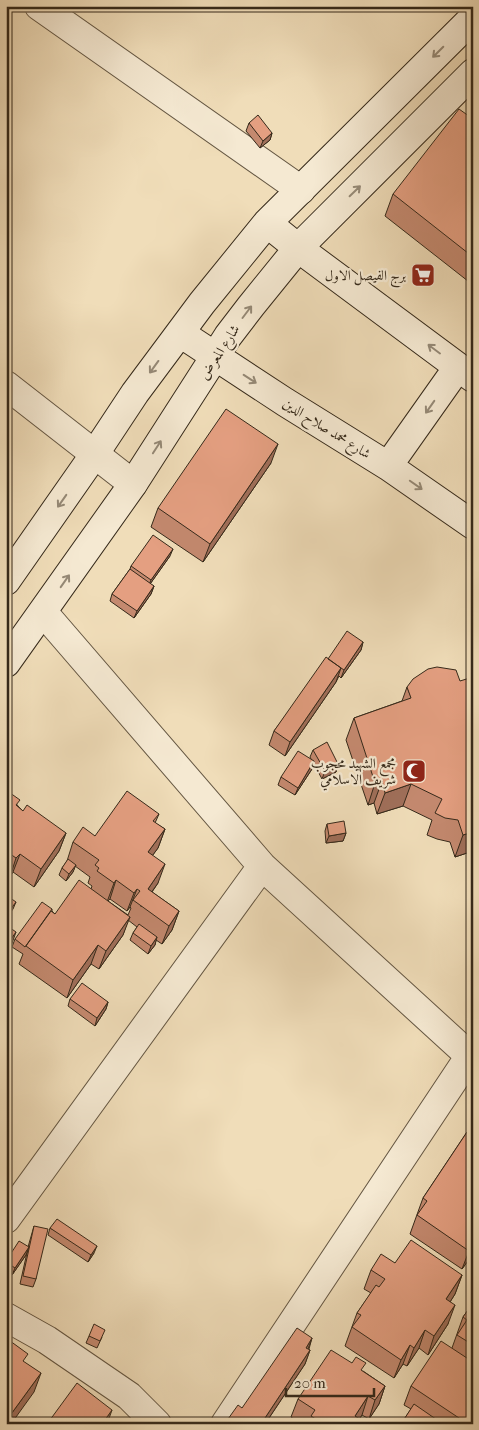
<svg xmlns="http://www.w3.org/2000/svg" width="479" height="1430" font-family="'IM FELL French Canon',Amiri,serif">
<rect width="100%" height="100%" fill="#f0ddb9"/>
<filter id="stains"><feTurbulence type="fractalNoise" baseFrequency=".004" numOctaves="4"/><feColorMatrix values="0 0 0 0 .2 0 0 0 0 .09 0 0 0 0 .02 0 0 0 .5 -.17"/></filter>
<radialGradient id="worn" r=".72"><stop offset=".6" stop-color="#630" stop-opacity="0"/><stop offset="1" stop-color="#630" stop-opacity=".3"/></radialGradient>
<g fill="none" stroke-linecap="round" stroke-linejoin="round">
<!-- minor casing -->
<g stroke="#645642" stroke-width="30">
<path id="minor" d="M39,6L301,190
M6,385L133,484
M43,612L262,866L473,1059
M6,1219L262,866
M6,1317L47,1340L129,1396L157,1424
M225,1424L473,1051"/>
</g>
<!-- secondary casing -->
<g stroke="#35291a" stroke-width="30">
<path id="secondary" d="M267,223L298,248L473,378
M180,333L285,402L388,466L473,525
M388,466L458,367
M6,581L94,455L135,393L202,303L267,223L473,18
M6,663L133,484L228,336L251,306L298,248L473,73"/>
</g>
<!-- minor -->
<use href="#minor" stroke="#f5e9d2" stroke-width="28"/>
<!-- secondary -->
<use href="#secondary" stroke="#f5e9d2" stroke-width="28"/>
</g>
<!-- wall -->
<path fill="#c4896f" stroke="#35291a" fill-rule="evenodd" d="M473,119V285L385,216L393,194Z
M249,123L272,133L270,140L260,148L246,131Z
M271,463L203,562L151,527L158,508Z
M170,556L150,584L154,586L151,594L134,618L110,601L112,594L130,569L131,566Z
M363,642L361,650L341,678L339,676L336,682L285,756L269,745L274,731L328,659Z
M407,687L473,851L455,857L450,842L437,839L427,835L432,820L403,806L377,814L374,803L368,805L346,740L354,718L402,701Z
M313,750L338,764L336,772L322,779L314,764L312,769L295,795L278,785L281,777L311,759L310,757Z
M6,790L18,806L23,811L66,833L59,851L34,887L13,872L10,877L6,875Z
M159,814L155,823L165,829L158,848L152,856L158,883L152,892L179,911L172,930L162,944L156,940L155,945L148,954L130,940L133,933L137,927L128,920L123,935L99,969L91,964L67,998L19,964L23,954L12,947L15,939L52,909V911L55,914L91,889L92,886L88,883L90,877L75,866L73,872L66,881L59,875L62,868L67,861L73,842L95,836ZM110,899L127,911L130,907L131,908L128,915L108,901Z
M327,824L346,833L343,841L326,843L325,831Z
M70,999L108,1002L106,1009L95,1026L68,1006Z
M467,1132L473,1254L462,1269L410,1234L423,1198Z
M34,1226L36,1279L33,1287L20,1284L28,1248L26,1255L12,1275L6,1271V1261L28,1247Z
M50,1228L94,1253L88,1262L48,1235Z
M395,1263L462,1275L455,1294L450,1302L448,1324L428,1355L419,1348L407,1366L403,1364L394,1378L345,1346L357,1313L371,1293L364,1289L371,1270Z
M473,1303V1424H401L411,1409L404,1405L411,1386L452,1348L463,1317Z
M89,1336L102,1337L97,1348L86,1343Z
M312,1338L309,1349L310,1350L305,1364L265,1424H226L228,1419L242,1408Z
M363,1371L385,1386L379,1404L369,1419L362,1415L359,1419L361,1420L360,1424H301L291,1417L298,1399Z"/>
<!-- shaded-wall -->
<path fill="#a06f5a" stroke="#35291a" d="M272,133L270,140L260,148L263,141Z
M278,444L271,463L203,562L210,544Z
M173,549L170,556L148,587L151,580Z
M154,586L151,594L134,618L137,611Z
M363,642L361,650L341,678L344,670Z
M341,668L336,682L285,756L290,742Z
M314,761L312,769L295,795L298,788Z
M338,764L336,772L322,779L325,771Z
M382,781L374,803L368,805L375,783Z
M411,784L403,806L377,814L385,793Z
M165,829L158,848L141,871L148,852Z
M473,832V851L455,857L463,835Z
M66,833L59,851L34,887L41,869Z
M346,833L343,841L326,843L329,836Z
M20,854L13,872L10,877L16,858Z
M165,864L158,883L141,907L148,889Z
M76,865L73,872L66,881L69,874Z
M116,880L110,899L107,902L114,883Z
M137,889L130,907L127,911L134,893Z
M16,902L13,909L6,919V915Z
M179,911L172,930L162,944L169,926Z
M130,917L123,935L99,969L106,951Z
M16,932L11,946L6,953V946Z
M157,937L155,945L148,954L151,946Z
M98,945L91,964L67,998L73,980Z
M108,1002L106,1009L95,1026L97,1018Z
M473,1245V1254L462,1269L469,1251Z
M97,1246L94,1253L88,1262L91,1255Z
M29,1247L26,1255L12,1275L15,1268Z
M462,1275L455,1294L440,1318L446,1299Z
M455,1305L448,1324L428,1355L434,1336Z
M425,1330L419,1348L407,1366L414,1348Z
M312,1338L307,1352L306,1348Z
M410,1345L403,1364L394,1378L401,1360Z
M310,1350L305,1364L265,1424H261Z
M41,1373L34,1392L11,1424H6V1421Z
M385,1386L379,1404L369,1419L375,1400Z
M368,1396L362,1415L356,1424L355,1416Z
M112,1410L107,1424H102Z
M473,1410L468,1424H464L465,1422Z"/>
<!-- building -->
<path fill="#e49f81" stroke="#35291a" d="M459,109L473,119V257L393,194Z
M258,115L272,133L263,141L249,123Z
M226,409L278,444L210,544L158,508Z
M153,535L173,549L151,580L131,566Z
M130,569L154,586L137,611L112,594Z
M347,631L363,642L344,670L328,659Z
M326,657L341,668L290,742L274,731Z
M437,667L456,670L460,681L473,677V832L463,835L458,820L445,818L435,813L442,799L411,784L385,793L382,781L375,783L354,718L411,698L407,687L413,679L428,669Z
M327,742L338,764L325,771L313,750Z
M298,751L314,761L298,788L281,777Z
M6,790L20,800L16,805L23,811L27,805L66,833L41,869L20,854L16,858L6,851Z
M127,791L159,814L153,821L165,829L148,852L165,864L148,889L179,911L169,926L133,900L140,891L137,889L134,893L116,880L114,883L97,871L99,868L95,865L99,860L73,842L83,827L95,836Z
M344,821L346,833L329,836L327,824Z
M68,859L76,865L69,874L62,868Z
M79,880L130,917L106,951L98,945L73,980L26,946L51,911L55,914Z
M6,895L16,902L6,915Z
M42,902L52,909L25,947L15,939Z
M139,924L157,937L151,946L133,933Z
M6,925L16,932L6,946Z
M82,983L108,1002L97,1018L70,999Z
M467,1132L473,1136V1245L469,1251L417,1215L427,1201L423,1198Z
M57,1219L97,1246L91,1255L50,1228Z
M34,1226L48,1229L36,1279L23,1276Z
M411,1240L462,1275L446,1299L455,1305L434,1336L425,1330L414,1348L410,1345L401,1360L352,1327L361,1315L357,1313L376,1285L379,1287L385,1279L371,1270L381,1254L395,1263Z
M19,1241L29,1247L15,1268L6,1262V1261Z
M473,1303V1345L457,1335L467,1320L463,1317Z
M94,1324L105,1330L100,1341L89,1336Z
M297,1328L312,1338L306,1348L310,1350L261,1424H234L228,1419L238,1405L242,1408Z
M6,1338L28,1354L23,1361L41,1373L6,1421Z
M441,1341L473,1362V1410L465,1422L411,1386Z
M331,1350L352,1363L356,1357L366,1363L361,1370L385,1386L375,1400L368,1396L355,1416L361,1420L359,1424H323L311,1416L315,1410L298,1399Z
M77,1383L112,1410L102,1424H47Z
M414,1404L443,1424H401Z"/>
<!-- one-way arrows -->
<defs><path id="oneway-shaft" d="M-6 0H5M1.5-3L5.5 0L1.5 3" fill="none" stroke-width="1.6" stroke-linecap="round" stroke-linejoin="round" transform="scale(1.25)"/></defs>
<g stroke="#958976">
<use href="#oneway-shaft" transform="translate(438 52) rotate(135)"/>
<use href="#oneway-shaft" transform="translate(355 191) rotate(-44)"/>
<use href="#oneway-shaft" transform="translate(247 312) rotate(-53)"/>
<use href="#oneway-shaft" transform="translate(434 349) rotate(-143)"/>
<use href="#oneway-shaft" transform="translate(154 367) rotate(126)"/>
<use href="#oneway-shaft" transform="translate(250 379) rotate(33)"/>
<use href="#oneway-shaft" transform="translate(430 407) rotate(125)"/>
<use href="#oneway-shaft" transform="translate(157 447) rotate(-57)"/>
<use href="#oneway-shaft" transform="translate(416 485) rotate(35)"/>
<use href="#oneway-shaft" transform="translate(62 501) rotate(125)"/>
<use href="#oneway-shaft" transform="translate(65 581) rotate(-55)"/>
</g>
<!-- icons -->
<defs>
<g id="supermarket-square" transform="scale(1.25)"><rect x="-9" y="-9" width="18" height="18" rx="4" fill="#8f2418" stroke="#f5e9d2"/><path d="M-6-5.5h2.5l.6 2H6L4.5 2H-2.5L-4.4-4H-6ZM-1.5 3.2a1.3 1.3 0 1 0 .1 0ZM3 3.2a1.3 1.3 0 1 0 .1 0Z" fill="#fff"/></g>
<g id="mosque-square" transform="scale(1.25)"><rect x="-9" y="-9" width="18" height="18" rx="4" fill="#8f2418" stroke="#f5e9d2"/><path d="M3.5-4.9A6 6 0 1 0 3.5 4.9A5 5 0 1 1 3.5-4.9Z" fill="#fff"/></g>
</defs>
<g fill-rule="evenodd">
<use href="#supermarket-square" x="423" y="275"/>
<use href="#mosque-square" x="414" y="771"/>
</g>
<g text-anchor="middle" stroke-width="4.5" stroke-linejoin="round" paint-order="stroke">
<!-- poi labels -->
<g font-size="14" fill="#35291a" stroke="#f5e9d2" text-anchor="end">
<text x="406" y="280">برج الفيصل الاول</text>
<text x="396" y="768">مجمع الشهيد محجوب<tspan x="396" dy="16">شريف الاسلامي</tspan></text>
</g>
<!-- street labels -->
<g font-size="14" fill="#35291a" stroke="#f5e9d2">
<text transform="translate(219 352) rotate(-57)" y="5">شارع المعرض</text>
<text transform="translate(327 428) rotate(32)" y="5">شارع محمد صلاح الدين</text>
</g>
</g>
<!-- margin -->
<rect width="479" height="1430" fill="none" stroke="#f0ddb9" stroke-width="25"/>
<rect x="8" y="8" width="464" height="1415" fill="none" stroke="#35291a" stroke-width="2.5"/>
<rect x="12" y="12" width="454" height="1405" fill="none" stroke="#35291a"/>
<!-- scale -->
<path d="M286 1388v8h88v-8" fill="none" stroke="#35291a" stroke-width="2.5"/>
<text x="294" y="1388" font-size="15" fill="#35291a" stroke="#f5e9d2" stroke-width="4" paint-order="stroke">20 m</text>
<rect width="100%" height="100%" filter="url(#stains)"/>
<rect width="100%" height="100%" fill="url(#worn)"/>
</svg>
